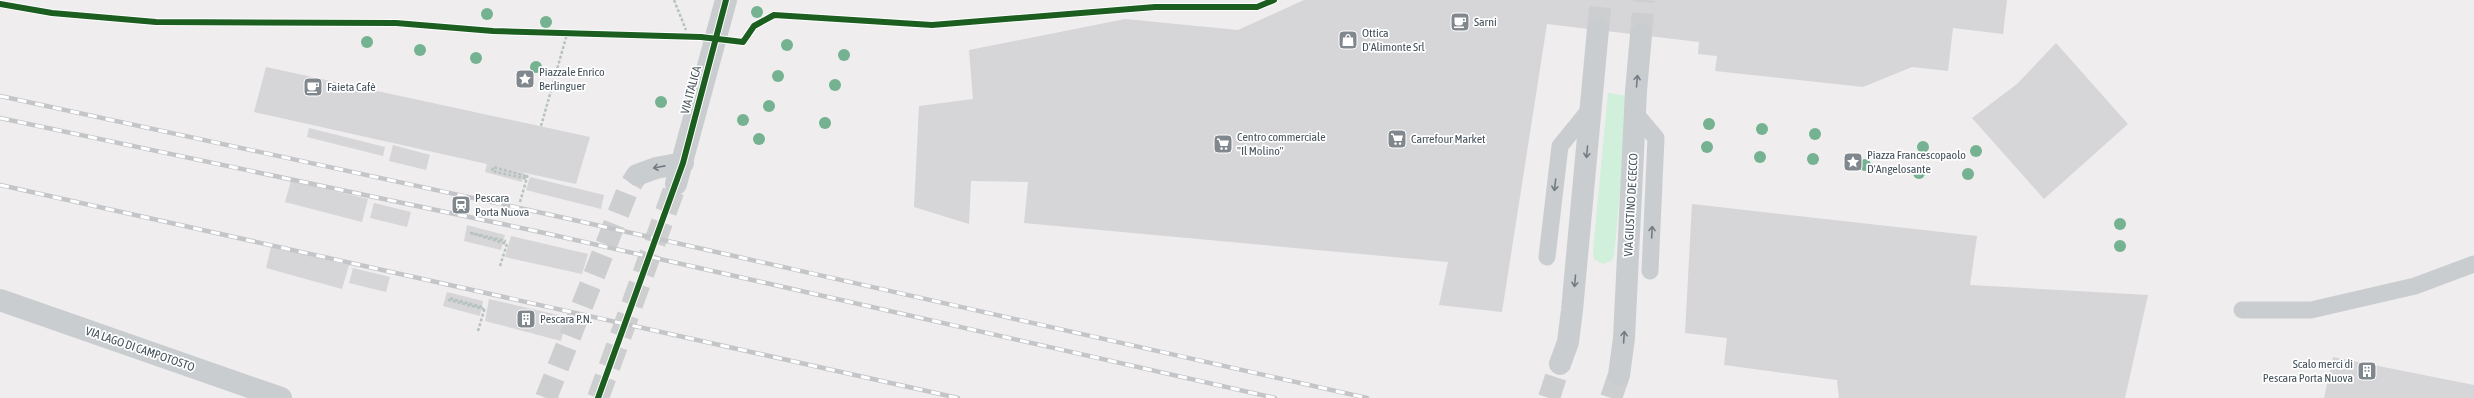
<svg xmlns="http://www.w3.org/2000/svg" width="2474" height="398" font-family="'Asap Condensed',sans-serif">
<rect width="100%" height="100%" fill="#efeded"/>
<!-- green -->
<path fill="#d0f0db" d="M1608,93L1629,96L1614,256L1611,261L1603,264L1594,259L1593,251Z"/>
<!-- building -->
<path fill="#d6d5d7" d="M1304,0H2007L2003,34L1953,28L1948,71L1912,67L1863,87L1715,71L1717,56L1698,54L1699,42L1547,24L1502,312L1439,305L1448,262L1024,223L1028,182L971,181L969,224L914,207L919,106L973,99L969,50L1125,19L1238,30Z
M2056,43L2128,124L2044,199L1972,118L2017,84Z
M266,67L590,137L576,184L502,168L524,173L522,182L485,172L487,164L254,112Z
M309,128L385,147L383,156L307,137Z
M393,145L430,155L426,170L389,161Z
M530,177L604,195L601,209L526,190Z
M291,181L368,199L362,222L285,202Z
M374,203L411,212L407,227L370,218Z
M1692,204L1977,236L1970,285L2148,295L2125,398H1839L1837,380L1724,365L1727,338L1685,333Z
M467,225L505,235L501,250L464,241Z
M511,236L588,254L582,274L505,257Z
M271,247L349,265L342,289L266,268Z
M353,268L390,277L386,292L349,283Z
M447,292L483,301L480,316L443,306Z
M489,299L567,317L561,341L485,321Z
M2333,357L2474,385V398H2324Z"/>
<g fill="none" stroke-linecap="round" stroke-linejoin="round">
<!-- minor-tunnel -->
<path stroke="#cdced0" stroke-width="22" stroke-dasharray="22 11" stroke-linecap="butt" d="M546,398L628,189L637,175
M598,398L676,184"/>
<!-- tertiary-tunnel -->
<path stroke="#cdced0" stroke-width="22" stroke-dasharray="22 11" stroke-linecap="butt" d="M1598,29L1601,0
M1641,35L1644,0
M1549,398L1560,364
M1611,398L1619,375"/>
<!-- path -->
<path stroke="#b6c3bf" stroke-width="2.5" stroke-dasharray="3 2" stroke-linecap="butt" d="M674,0L686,30
M541,126L567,34
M526,176L493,167L492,171L527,179
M520,202L528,174
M500,266L507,244L471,233L506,241
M482,307L449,298V300L484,309
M478,331L485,307"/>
<!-- service -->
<path stroke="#cacdcf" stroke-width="17" d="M1635,113L1656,138L1650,271
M1547,257L1560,146L1591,108
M2242,310H2311L2415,286L2474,264"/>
<!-- minor -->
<path stroke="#cacdcf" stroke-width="22" d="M637,175L656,168L683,163
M676,184L726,0"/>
<!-- tertiary -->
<path stroke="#cacdcf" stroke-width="22" d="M0,300L281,398
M1560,364L1568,342L1572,310L1598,29
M1619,375L1624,338L1636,91L1641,35"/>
<!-- rail casing -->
<g stroke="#c3c5c8" stroke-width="4.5">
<path id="rail" d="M0,96L547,214L1367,398
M0,118L540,232L1275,398
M0,185L958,398"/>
</g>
<!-- rail -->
<use href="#rail" stroke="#fff" stroke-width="3" stroke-dasharray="9" stroke-linecap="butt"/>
<!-- cycleway casing -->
<g stroke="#fff" stroke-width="8">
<path id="cycleway" d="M0,4L52,13L156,22L396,23L493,31L701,37L743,42L754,26L774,15L932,25L1155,7H1257L1274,0
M598,398L683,163L726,0"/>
</g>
<!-- cycleway -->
<use href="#cycleway" stroke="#1b5e20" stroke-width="6"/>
</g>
<!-- trees -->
<g fill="#74b291">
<circle cx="757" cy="12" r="6"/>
<circle cx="487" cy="14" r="6"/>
<circle cx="546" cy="22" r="6"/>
<circle cx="367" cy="42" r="6"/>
<circle cx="787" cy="45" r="6"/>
<circle cx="420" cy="50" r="6"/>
<circle cx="844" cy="55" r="6"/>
<circle cx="476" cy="58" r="6"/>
<circle cx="536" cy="67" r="6"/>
<circle cx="778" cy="76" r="6"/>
<circle cx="835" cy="85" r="6"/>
<circle cx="661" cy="102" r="6"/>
<circle cx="769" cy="106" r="6"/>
<circle cx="743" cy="120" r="6"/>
<circle cx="825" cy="123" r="6"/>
<circle cx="1709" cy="124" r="6"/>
<circle cx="1762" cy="129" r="6"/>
<circle cx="1815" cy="134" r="6"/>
<circle cx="759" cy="139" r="6"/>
<circle cx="1707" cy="147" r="6"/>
<circle cx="1923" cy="147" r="6"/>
<circle cx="1976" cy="151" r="6"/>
<circle cx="1760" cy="157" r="6"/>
<circle cx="1813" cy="159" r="6"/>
<circle cx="1865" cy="165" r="6"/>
<circle cx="1919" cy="173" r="6"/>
<circle cx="1968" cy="174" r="6"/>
<circle cx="2120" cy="224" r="6"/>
<circle cx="2120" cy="246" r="6"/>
</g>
<!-- one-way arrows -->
<defs><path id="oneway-shaft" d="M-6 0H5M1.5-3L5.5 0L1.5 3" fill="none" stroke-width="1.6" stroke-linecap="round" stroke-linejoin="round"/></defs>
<g stroke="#737c84">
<use href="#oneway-shaft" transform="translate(1637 81) rotate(-85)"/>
<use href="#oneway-shaft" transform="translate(1587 152) rotate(95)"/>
<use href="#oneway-shaft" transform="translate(659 167) rotate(169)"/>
<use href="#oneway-shaft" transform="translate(1555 185) rotate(97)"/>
<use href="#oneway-shaft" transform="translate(1652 232) rotate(-87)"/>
<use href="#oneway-shaft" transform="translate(1575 281) rotate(95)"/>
<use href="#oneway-shaft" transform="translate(1624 337) rotate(-86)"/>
</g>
<!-- icons -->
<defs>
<g id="cafe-square" transform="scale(1)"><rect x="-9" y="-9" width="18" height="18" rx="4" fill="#80888e" stroke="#fff"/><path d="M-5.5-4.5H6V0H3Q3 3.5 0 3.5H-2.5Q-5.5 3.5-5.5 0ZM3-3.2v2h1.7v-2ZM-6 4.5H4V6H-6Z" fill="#fff"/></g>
<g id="shop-square" transform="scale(1)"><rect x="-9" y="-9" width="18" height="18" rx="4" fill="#80888e" stroke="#fff"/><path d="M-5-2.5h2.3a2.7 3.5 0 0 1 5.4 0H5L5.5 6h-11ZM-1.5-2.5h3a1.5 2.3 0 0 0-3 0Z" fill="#fff"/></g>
<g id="sight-square" transform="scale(1)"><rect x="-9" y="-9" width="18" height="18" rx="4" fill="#80888e" stroke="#fff"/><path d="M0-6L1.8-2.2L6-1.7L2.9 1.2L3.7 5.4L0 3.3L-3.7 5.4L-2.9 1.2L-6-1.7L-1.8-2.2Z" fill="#fff"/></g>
<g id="supermarket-square" transform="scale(1)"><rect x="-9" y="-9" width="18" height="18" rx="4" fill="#80888e" stroke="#fff"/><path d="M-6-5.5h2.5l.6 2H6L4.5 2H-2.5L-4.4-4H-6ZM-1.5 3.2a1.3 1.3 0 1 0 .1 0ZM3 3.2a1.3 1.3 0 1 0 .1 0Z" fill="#fff"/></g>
<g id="station-square" transform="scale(1)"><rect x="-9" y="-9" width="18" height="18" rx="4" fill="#80888e" stroke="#fff"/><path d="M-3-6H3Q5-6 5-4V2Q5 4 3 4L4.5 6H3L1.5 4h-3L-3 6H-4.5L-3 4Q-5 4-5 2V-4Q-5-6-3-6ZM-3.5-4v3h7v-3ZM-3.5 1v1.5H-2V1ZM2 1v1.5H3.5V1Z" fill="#fff"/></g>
<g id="building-square" transform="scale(1)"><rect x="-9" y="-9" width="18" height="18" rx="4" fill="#80888e" stroke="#fff"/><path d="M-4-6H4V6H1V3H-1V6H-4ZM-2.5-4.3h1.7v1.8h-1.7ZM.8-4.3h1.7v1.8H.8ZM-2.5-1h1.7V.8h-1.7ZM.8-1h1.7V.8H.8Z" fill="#fff"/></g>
</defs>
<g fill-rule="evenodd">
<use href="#cafe-square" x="1460" y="22"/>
<use href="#shop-square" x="1348" y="40"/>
<use href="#sight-square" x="525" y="79"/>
<use href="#cafe-square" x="313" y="87"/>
<use href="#supermarket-square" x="1397" y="139"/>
<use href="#supermarket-square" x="1223" y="144"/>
<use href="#sight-square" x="1853" y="162"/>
<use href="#station-square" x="461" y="205"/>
<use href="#building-square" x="526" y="319"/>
<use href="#building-square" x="2367" y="371"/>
</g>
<g text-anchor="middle" stroke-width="3.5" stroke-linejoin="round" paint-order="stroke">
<!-- poi labels -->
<g font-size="12" fill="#44515b" stroke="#fff" text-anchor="start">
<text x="1474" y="26">Sarni</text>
<text x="1362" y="37">Ottica<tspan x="1362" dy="14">D'Alimonte Srl</tspan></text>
<text x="539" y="76">Piazzale Enrico<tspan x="539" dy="14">Berlinguer</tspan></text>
<text x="327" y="91">Faieta Cafè</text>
<text x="1237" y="141">Centro commerciale<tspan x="1237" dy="14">"Il Molino"</tspan></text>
<text x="1411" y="143">Carrefour Market</text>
<text x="1867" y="159">Piazza Francescopaolo<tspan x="1867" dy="14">D'Angelosante</tspan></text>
<text x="475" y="202">Pescara<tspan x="475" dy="14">Porta Nuova</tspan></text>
<text x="540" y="323">Pescara P.N.</text>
<text x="2353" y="368" text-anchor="end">Scalo merci di<tspan x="2353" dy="14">Pescara Porta Nuova</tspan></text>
</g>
<!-- street labels -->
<g font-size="12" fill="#44515b" stroke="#fff">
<text transform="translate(691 90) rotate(-75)" y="4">VIA ITALICA</text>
<text transform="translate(1631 205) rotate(-87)" y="4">VIA GIUSTINO DE CECCO</text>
<text transform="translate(140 349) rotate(19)" y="4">VIA LAGO DI CAMPOTOSTO</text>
</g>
</g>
</svg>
